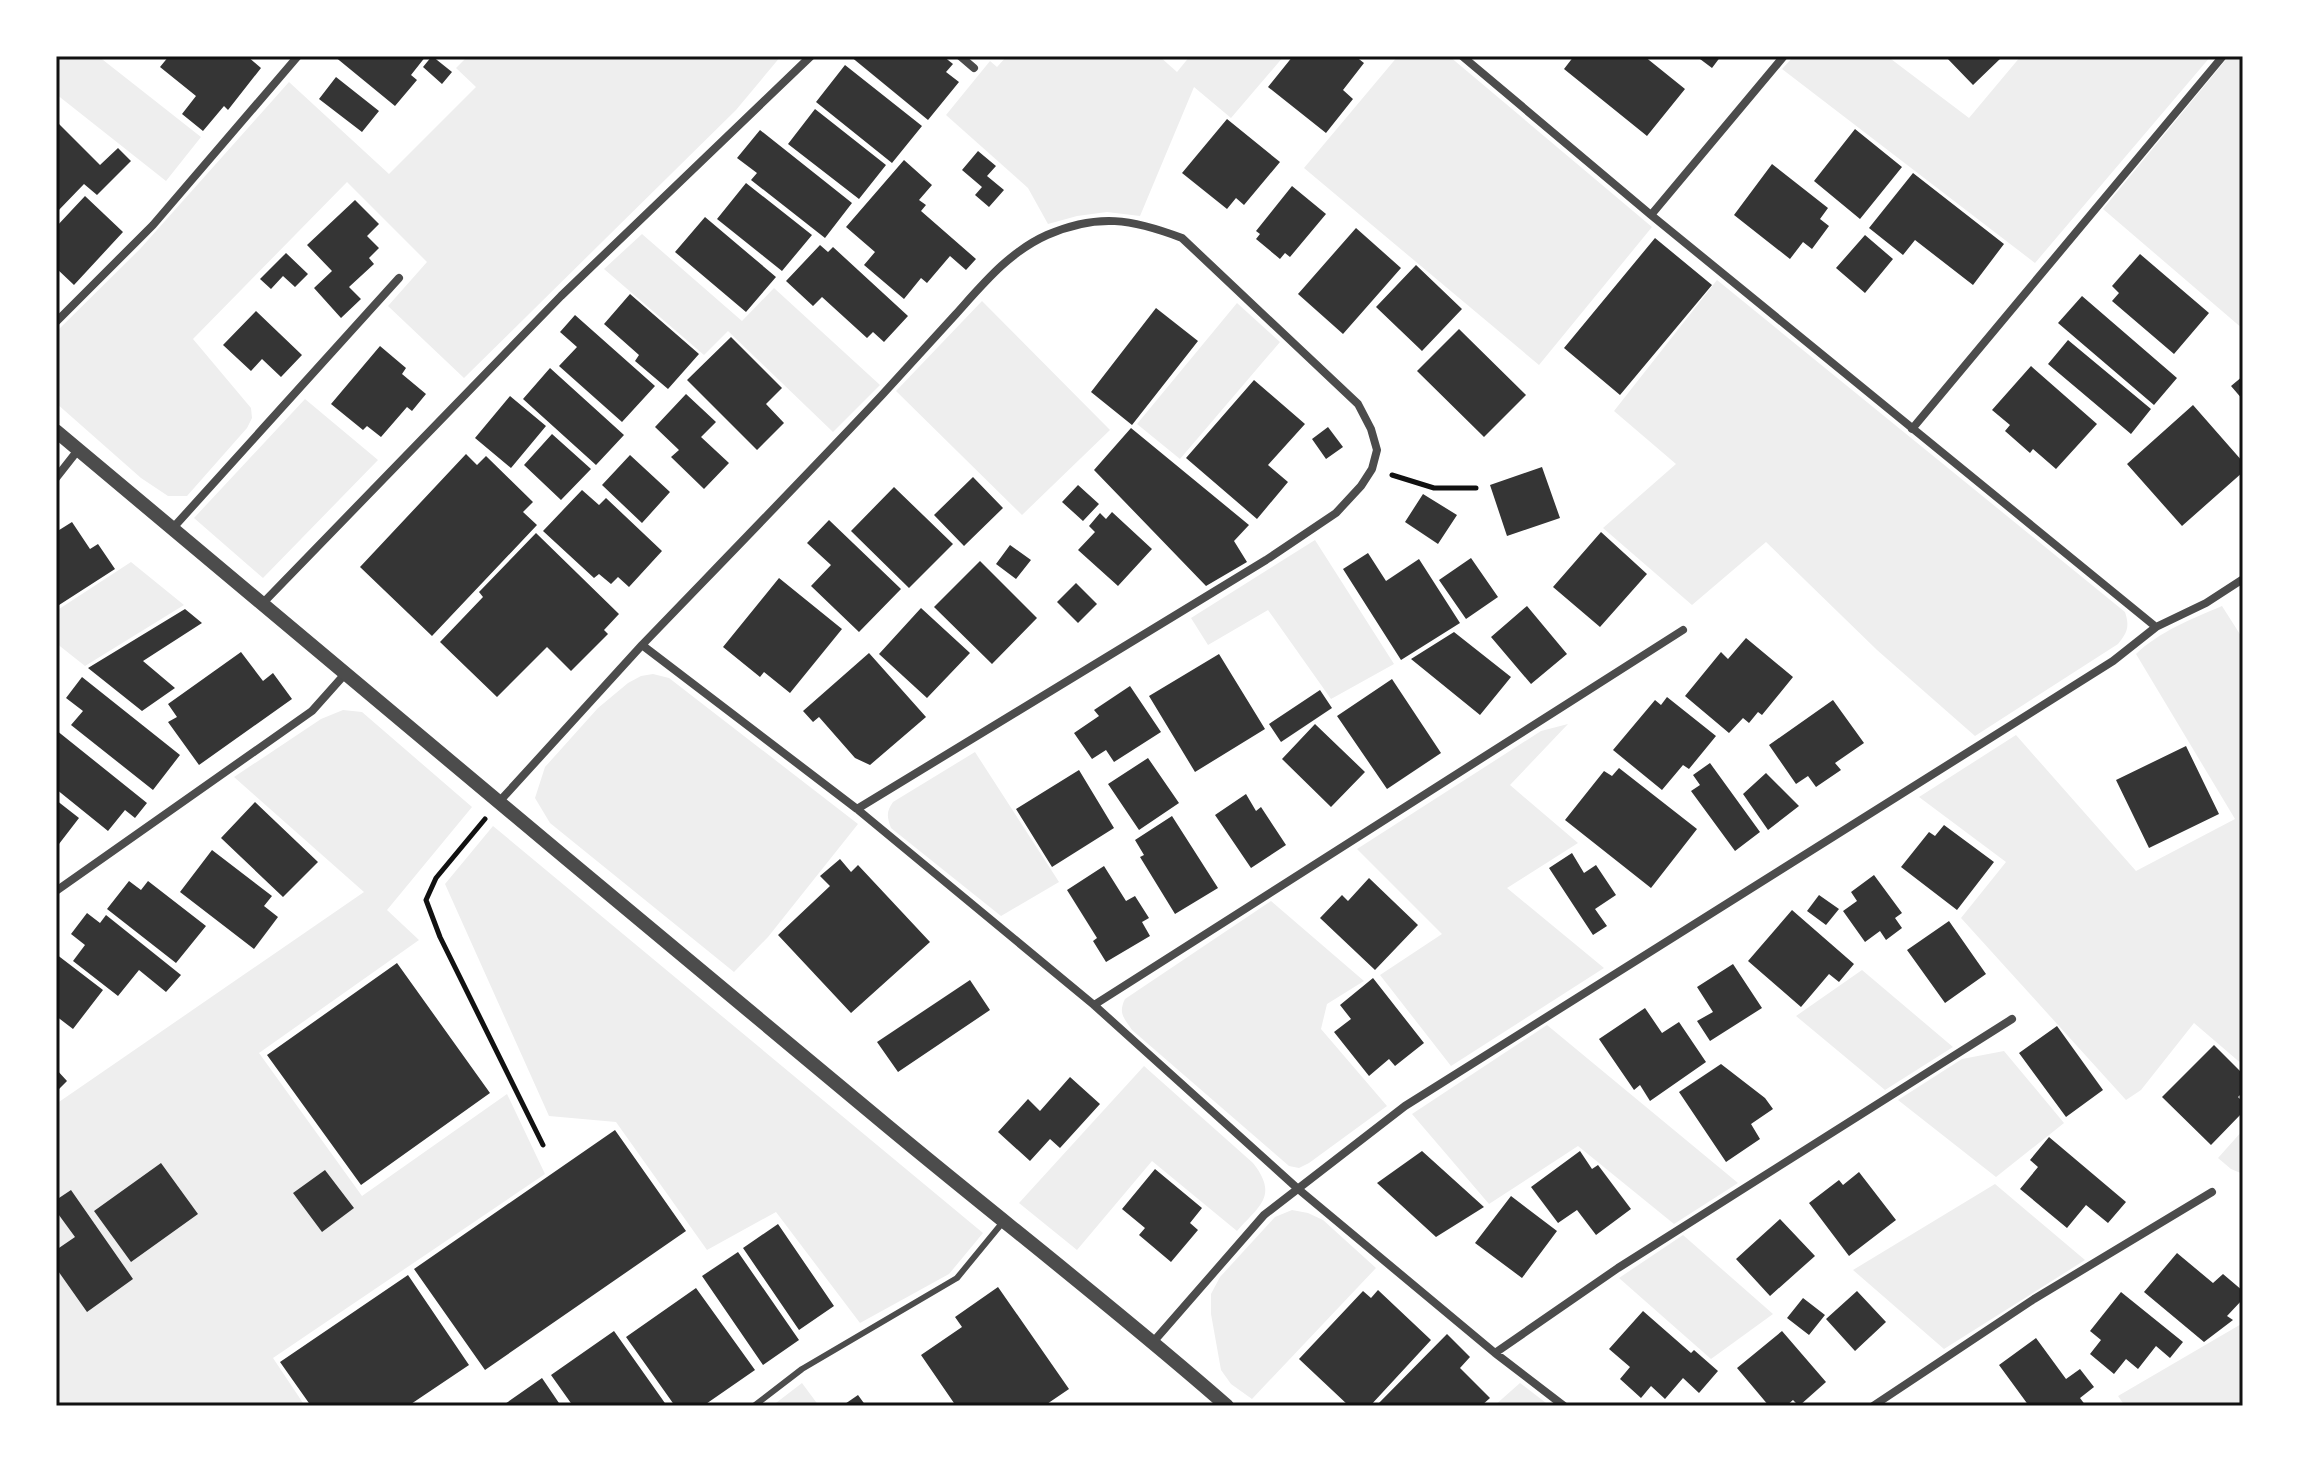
<svg xmlns="http://www.w3.org/2000/svg" width="2299" height="1462" font-family="Figtree,sans-serif">
<rect width="100%" height="100%" fill="#fff"/>
<!-- green -->
<path fill="#eee" d="M56,56H98L201,137L166,181L56,94Z
M468,56H781L736,110L464,378L388,306L427,262L347,182L193,339L251,408L252,418L247,428L187,496H168L141,478L56,403V332L140,249L289,82L389,174L476,87L456,68Z
M1007,56H1159L1177,72L1190,56H1284L1231,118L1194,87L1140,216L1107,212L1077,216L1048,224L1028,188L946,115L990,61L997,67Z
M1398,56H1449L1652,227L1539,365L1304,168Z
M1794,56H1887L1969,118L2021,56H2211L2035,263L1782,69Z
M2229,56H2243V329L2103,209Z
M642,234L742,321L774,288L880,385L833,432L728,331L704,355L604,269Z
M1717,280L2125,612C2130,627 2127,633 2118,644L1975,736L1877,650L1766,542L1692,605L1603,528L1676,464L1614,411Z
M982,301L1110,430L1022,515L896,391Z
M1237,303L1280,342L1180,459L1137,424Z
M305,399L378,460L263,578L194,518Z
M1315,540L1394,664L1331,699L1268,610L1208,645L1191,618Z
M131,562L184,605L85,666L56,643V611Z
M2222,606L2243,639V1065L2194,1023L2141,1090L2126,1100L1961,918L2006,862L1919,797L2016,735L2136,871L2235,819L2136,654C2160,631 2192,619 2222,606Z
M653,674L669,678L858,824L768,937L734,972L550,823L535,798L545,767L598,708L628,683L641,676Z
M343,710L362,712L472,807L387,910L419,940L259,1053L362,1196L507,1094L545,1174L273,1358L305,1406H56V1104L364,892L234,777L321,719Z
M1568,724L1510,785L1578,843L1507,888L1604,968L1451,1066L1380,975L1442,934L1357,849L1541,731Z
M975,752L1059,882L1001,916L891,828C887,817 886,812 893,802Z
M493,826L983,1233L949,1274L860,1323L776,1212L707,1250L616,1122L549,1116L445,884Z
M1271,901L1364,981L1327,1004L1321,1029L1387,1106L1309,1163L1299,1168L1289,1166L1132,1030C1124,1018 1118,1013 1125,999Z
M1862,970L1953,1047L1885,1090L1796,1016Z
M1547,1025L1738,1183L1674,1224L1578,1146L1489,1204L1412,1114Z
M2004,1051L2064,1123L1996,1177L1898,1100L1962,1059Z
M1144,1066L1253,1163C1279,1196 1259,1206 1237,1231L1152,1161L1077,1250L1019,1203Z
M2243,1130V1174L2231,1169L2218,1158Z
M1995,1184L2085,1260L1944,1349L1853,1270Z
M1292,1210L1308,1213L1323,1220L1376,1268L1252,1399L1231,1384L1221,1370L1211,1314V1294L1220,1277L1275,1217Z
M1683,1235L1773,1314L1711,1359L1619,1278Z
M2243,1323V1406H2125L2118,1396Z
M802,1383L819,1406H772Z
M1520,1383L1550,1406H1494Z"/>
<!-- building -->
<path fill="#353535" d="M169,56H247L261,68L228,110L224,106L203,131L182,114L196,96L160,67Z
M334,56H426L411,75L417,80L395,106Z
M432,56L452,72L442,84L423,67Z
M850,56H943L953,64L946,72L959,82L928,120Z
M1293,56H1355L1364,63L1343,90L1353,99L1326,133L1268,87Z
M1574,56H1644L1685,89L1647,136L1564,69Z
M1696,56H1721L1712,68Z
M1945,56H1999L2001,58L1973,85Z
M845,65L922,126L892,163L816,102Z
M336,77L379,111L362,132L319,99Z
M815,109L886,165L859,199L788,144Z
M1227,119L1280,162L1244,205L1236,198L1227,209L1182,173Z
M56,121L100,165L118,148L131,161L97,195L84,184L56,213Z
M1855,129L1902,167L1860,219L1814,181Z
M760,130L852,203L825,238L751,180L757,173L737,158Z
M978,151L996,166L987,176L1004,190L989,207L975,195L982,187L962,170Z
M904,160L932,185L919,200L926,205L921,211L976,259L966,270L950,256L927,283L921,278L904,299L864,265L875,252L846,227Z
M1772,164L1828,208L1820,219L1829,226L1812,249L1803,242L1790,259L1734,215Z
M1913,173L2004,244L1973,285L1915,240L1903,255L1869,228Z
M746,183L812,235L782,271L717,219Z
M1292,186L1326,214L1290,257L1285,253L1280,259L1256,239L1260,234L1256,231Z
M85,196L123,232L74,285L56,268V227Z
M355,200L379,224L367,236L379,248L369,258L374,264L349,287L361,299L341,318L314,288L332,271L307,245Z
M705,217L776,277L746,312L675,252Z
M1356,228L1401,268L1343,334L1298,294Z
M1865,235L1893,259L1865,293L1836,268Z
M1655,238L1712,285L1620,395L1564,348Z
M820,245L828,252L833,247L908,316L884,342L873,332L867,338L822,297L813,306L786,281Z
M286,253L308,274L295,287L283,276L271,289L260,279Z
M2140,254L2209,313L2174,354L2112,301L2119,293L2112,286Z
M1416,265L1462,309L1422,351L1376,307Z
M630,294L699,354L668,389L635,361L639,355L604,324Z
M2082,296L2177,378L2154,405L2058,323Z
M1156,308L1198,341L1132,425L1091,392Z
M256,311L302,355L281,377L262,359L251,371L223,345Z
M575,315L655,386L622,422L559,366L577,347L560,332Z
M1459,329L1526,395L1484,437L1417,371Z
M731,337L782,388L766,404L784,423L757,450L687,380Z
M2068,340L2151,409L2131,434L2048,364Z
M380,346L406,368L402,374L426,394L412,411L407,407L381,437L367,426L363,430L331,404Z
M2031,366L2097,424L2056,469L2033,449L2030,453L2005,431L2010,425L1992,410Z
M550,368L624,435L596,465L523,399Z
M2243,376V400L2231,386Z
M1254,380L1305,424L1268,465L1288,482L1257,519L1186,458Z
M686,394L716,422L701,437L729,463L704,489L671,457L679,450L655,427Z
M510,396L546,426L511,468L475,438Z
M2193,405L2243,462V472L2182,526L2127,464Z
M1328,427L1343,447L1326,459L1312,439Z
M1131,428L1249,525L1234,541L1247,562L1206,586L1094,470Z
M552,434L591,469L561,500L524,465Z
M466,454L477,465L486,456L533,502L523,512L537,525L432,636L360,567Z
M630,455L670,492L642,523L602,485Z
M1542,467L1560,518L1507,536L1490,485Z
M973,477L1003,508L964,546L934,515Z
M1078,485L1099,504L1083,521L1062,502Z
M894,487L953,544L909,588L851,531Z
M582,490L599,505L606,498L662,551L629,587L618,577L611,584L599,574L594,578L543,531Z
M1423,494L1457,515L1438,544L1405,522Z
M1112,512L1152,549L1118,586L1078,550L1095,532L1089,526L1100,513L1106,519Z
M829,520L901,589L859,632L811,586L831,565L807,543Z
M72,522L90,549L98,544L115,569L56,607V532Z
M1601,532L1647,574L1600,627L1553,587Z
M536,533L619,614L604,630L608,634L571,671L547,647L497,697L440,642L483,597L479,592Z
M1010,545L1031,560L1016,579L996,564Z
M1368,553L1386,581L1419,559L1460,623L1401,660L1343,569Z
M1471,558L1498,597L1466,619L1439,580Z
M980,561L1037,618L992,664L934,607Z
M779,578L842,629L790,693L764,672L760,677L723,647Z
M1076,583L1097,604L1078,623L1057,602Z
M1527,606L1567,654L1531,684L1491,637Z
M921,608L970,653L927,698L879,654Z
M185,609L202,623L143,661L175,688L142,711L88,668Z
M1454,632L1511,677L1480,715L1411,659Z
M1746,638L1793,677L1762,715L1758,712L1749,723L1743,718L1729,733L1685,696L1721,652L1728,659Z
M241,652L263,681L273,673L292,699L199,765L168,722L177,717L168,704Z
M869,653L926,717L870,765L855,758L819,717L813,722L803,711Z
M1219,654L1265,729L1195,772L1149,696Z
M82,677L180,755L153,790L71,725L83,711L66,698Z
M1392,679L1441,753L1387,789L1337,716Z
M1130,686L1161,732L1114,762L1106,750L1092,759L1074,733L1099,716L1094,710Z
M1320,690L1332,708L1281,742L1269,724Z
M1667,697L1716,736L1689,769L1683,765L1662,790L1613,750L1655,700L1661,705Z
M1833,700L1864,743L1835,763L1841,770L1816,787L1808,776L1796,784L1769,745Z
M1315,724L1365,772L1331,807L1282,759Z
M56,730L147,803L135,818L125,810L108,831L56,789Z
M2186,746L2219,814L2149,848L2116,780Z
M1148,758L1179,803L1139,830L1108,784Z
M1710,763L1760,832L1735,851L1691,791L1700,785L1693,775Z
M1619,768L1697,829L1651,888L1565,820L1604,771L1612,776Z
M1079,770L1114,828L1052,867L1016,809Z
M1766,773L1799,806L1768,830L1743,794Z
M1246,794L1256,811L1261,807L1286,845L1251,868L1215,815Z
M56,800L79,818L59,844L56,842Z
M255,802L318,862L283,897L221,838Z
M1172,816L1218,888L1175,914L1140,857L1144,855L1135,840Z
M1944,825L1994,862L1957,910L1901,867L1929,832L1935,836Z
M212,850L272,896L264,906L278,917L254,949L180,892Z
M1572,853L1584,873L1596,865L1616,895L1595,909L1607,926L1593,935L1549,868Z
M840,859L851,872L858,865L930,942L851,1013L778,935L830,886L820,876Z
M1104,866L1126,901L1135,896L1149,918L1142,922L1150,936L1106,962L1093,941L1097,938L1067,890Z
M1874,875L1902,913L1895,918L1902,928L1886,940L1880,931L1865,942L1843,911L1857,901L1851,892Z
M1369,878L1418,925L1375,970L1320,918L1342,895L1348,901Z
M129,881L141,890L148,881L206,926L176,963L107,909Z
M1819,895L1839,909L1826,925L1807,911Z
M1792,910L1854,964L1839,982L1829,974L1801,1007L1748,961Z
M87,913L100,923L106,915L181,975L166,992L139,970L118,996L73,961L85,945L71,934Z
M1949,921L1986,974L1945,1003L1907,950Z
M56,954L103,990L73,1029L56,1016Z
M397,963L490,1093L361,1185L267,1055Z
M1733,964L1762,1008L1710,1041L1697,1021L1713,1012L1697,987Z
M1373,978L1424,1043L1395,1066L1389,1059L1369,1076L1334,1032L1351,1019L1340,1005Z
M970,980L990,1010L898,1072L877,1042Z
M1645,1008L1662,1033L1679,1022L1706,1062L1650,1101L1640,1085L1634,1090L1599,1039Z
M2057,1026L2103,1090L2066,1117L2019,1053Z
M2214,1045L2243,1074V1092L2238,1097L2243,1102V1112L2211,1145L2162,1097Z
M1721,1064L1765,1098L1773,1109L1751,1124L1760,1139L1726,1162L1679,1092Z
M56,1069L67,1081L56,1092Z
M1070,1077L1100,1104L1060,1148L1050,1139L1030,1161L998,1132L1028,1099L1040,1111Z
M615,1130L686,1231L485,1370L414,1269Z
M2049,1137L2126,1202L2108,1223L2086,1205L2067,1228L2020,1189L2038,1167L2030,1160Z
M1422,1151L1484,1207L1436,1237L1377,1183Z
M1580,1151L1592,1169L1598,1165L1631,1209L1596,1235L1577,1210L1558,1223L1531,1187Z
M161,1163L198,1214L131,1262L94,1211Z
M1155,1169L1202,1208L1190,1223L1198,1230L1171,1262L1139,1235L1145,1228L1122,1209Z
M325,1170L354,1208L322,1232L293,1193Z
M1859,1172L1896,1220L1849,1256L1809,1203L1839,1180L1843,1185Z
M71,1190L133,1279L87,1312L56,1268V1250L75,1237L56,1211V1200Z
M1511,1196L1557,1231L1522,1278L1475,1243Z
M1780,1219L1815,1256L1770,1296L1736,1259Z
M778,1224L834,1306L799,1330L743,1248Z
M738,1252L799,1340L763,1365L702,1276Z
M2177,1253L2213,1283L2223,1274L2243,1291V1299L2227,1316L2233,1320L2204,1342L2144,1292Z
M408,1275L469,1365L408,1406H311L280,1362Z
M998,1287L1069,1389L1044,1406H956L921,1355L962,1327L955,1317Z
M696,1288L755,1370L703,1406H675L626,1337Z
M1378,1290L1431,1340L1370,1406H1349L1299,1359L1363,1291L1371,1298Z
M1857,1291L1886,1322L1855,1351L1826,1319Z
M2121,1292L2183,1342L2170,1358L2156,1346L2138,1369L2126,1359L2114,1374L2090,1354L2101,1340L2090,1331Z
M1803,1298L1825,1315L1809,1335L1787,1318Z
M1643,1311L1691,1353L1694,1350L1718,1371L1699,1393L1683,1378L1665,1399L1651,1386L1641,1398L1620,1379L1630,1367L1609,1349Z
M614,1331L667,1406H573L551,1375Z
M1782,1331L1826,1382L1799,1406L1793,1400L1786,1406H1769L1737,1368Z
M1447,1334L1470,1357L1460,1368L1490,1398L1481,1406H1376Z
M2036,1338L2066,1379L2080,1369L2094,1387L2080,1398L2086,1406H2029L1999,1365Z
M542,1378L561,1406H502Z
M858,1395L866,1406H842Z"/>
<g fill="none" stroke-linecap="round" stroke-linejoin="round">
<!-- path -->
<path stroke="#111" stroke-width="5" d="M1392,475L1434,488H1476
M485,819L436,878L426,900L440,937L543,1145"/>
<!-- service -->
<path stroke="#4c4c4c" stroke-width="6" d="M754,1406L802,1369L957,1278L1003,1222"/>
<!-- minor -->
<path stroke="#4c4c4c" stroke-width="8" d="M960,56L974,68
M1462,56L1651,215L2156,627
M1651,215L1784,56
M56,322L153,225L298,56
M1912,429L2223,56
M56,478L78,450
M172,529L399,278
M262,604L561,296L811,56
M642,645C722,562 803,479 882,395C907,368 931,341 956,314C983,284 1009,252 1047,235C1098,213 1132,219 1182,238L1358,404L1371,429L1377,450L1372,469L1361,486L1336,513L1266,560L857,809
M498,803L642,645L857,809L1094,1005L1297,1188L1495,1353L1564,1406
M56,891L312,711L345,674
M1094,1005L1683,630
M1154,1341L1264,1215L1405,1106L2113,661L2156,627L2206,603L2243,579
M1495,1353L1618,1268L2012,1019
M1873,1406L2034,1299L2212,1192"/>
<!-- tertiary -->
<path stroke="#4c4c4c" stroke-width="14" d="M56,431C328,660 600,887 873,1114C990,1212 1112,1305 1227,1406"/>
</g>
<!-- border -->
<rect width="2299" height="1462" fill="none" stroke="#ffffff" stroke-width="116"/>
<rect x="58" y="58" width="2183" height="1346" fill="none" stroke="#111" stroke-width="3"/>
</svg>
